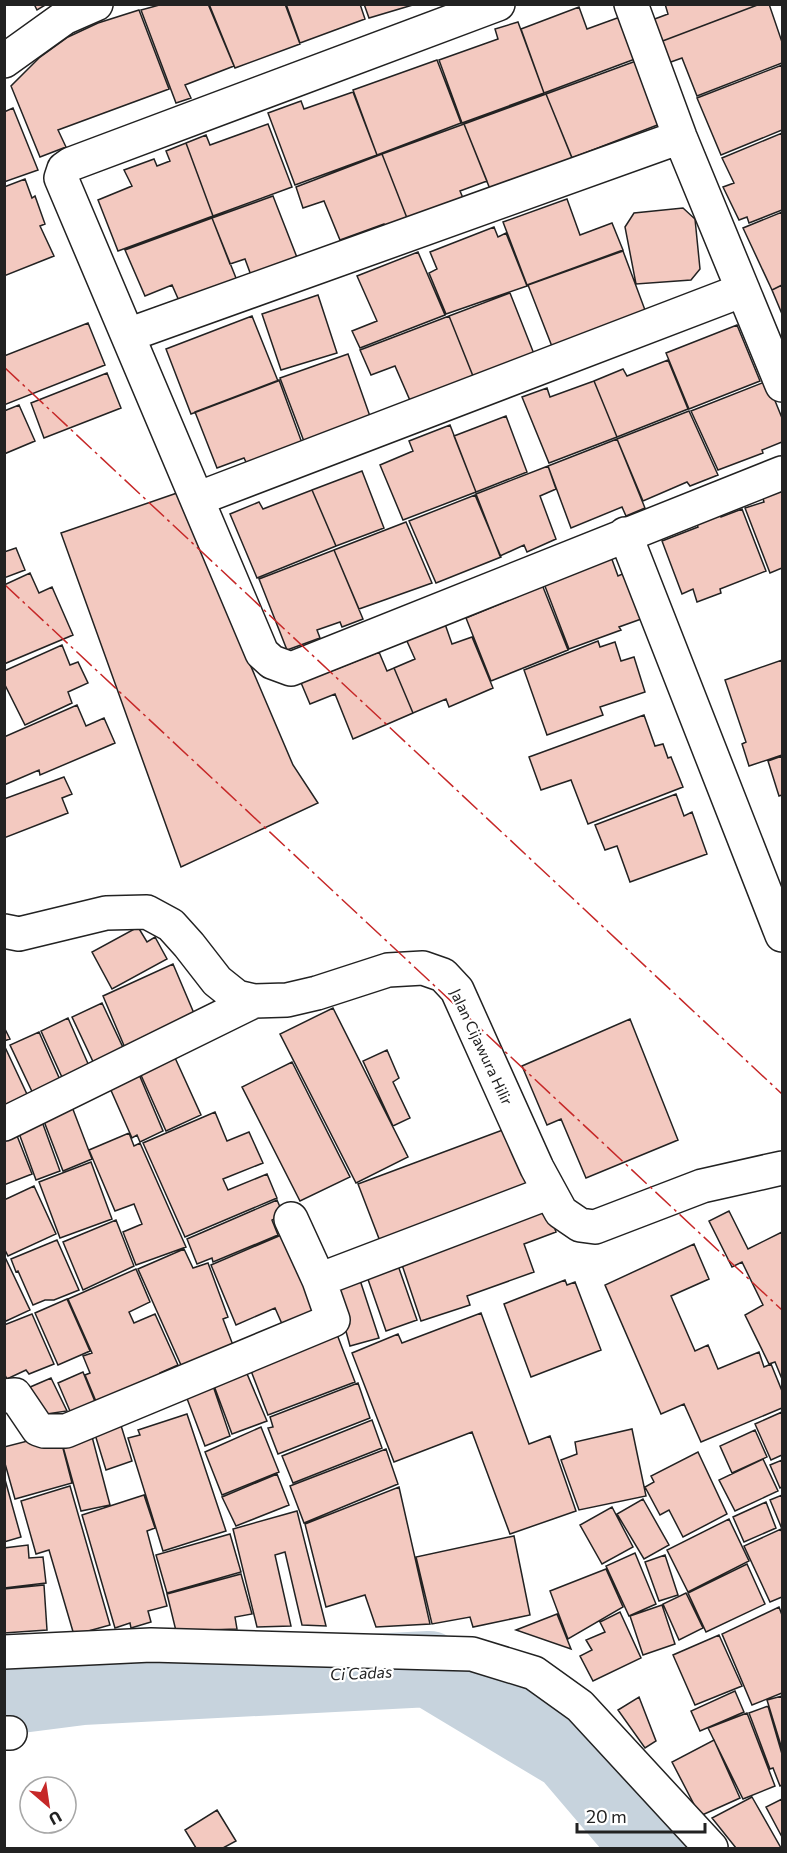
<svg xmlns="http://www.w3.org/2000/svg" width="787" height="1853" font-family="Commissioner,sans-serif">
<rect width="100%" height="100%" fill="#fff"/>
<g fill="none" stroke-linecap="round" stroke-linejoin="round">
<!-- river -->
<path stroke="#c7d3dd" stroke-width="76" d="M4,1697L82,1687L429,1669L569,1753L650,1848"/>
</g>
<!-- building -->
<path fill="#f3c9c0" stroke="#222" stroke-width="1.5" d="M34,4H47L37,10Z
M163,4H208L234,66L185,85L191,98L176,103L141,10Z
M209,4H285L300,44L235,68Z
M286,4H360L365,19L300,43Z
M364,4H416L369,18Z
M665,4H760L660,42L652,20L668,14Z
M760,4H769L782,42V63L697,96L682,58L668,63L660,42Z
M579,7L587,29L620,17L635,59L544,93L521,29Z
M139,10L169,89L58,130L66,147L40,157L11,86L39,58L68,37L98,23Z
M518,22L544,93L462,123L439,60L498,39L495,29Z
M437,60L461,123L377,155L353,90Z
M636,61L660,124L572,158L546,94Z
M782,65V130L721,155L697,98Z
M353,92L377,155L295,185L268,113L301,101L304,109Z
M546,94L575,165L490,189L464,124Z
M13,108L38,170L4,182V112Z
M268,124L292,187L213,216L186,143L206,135L210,145Z
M464,124L487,181L460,191L463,198L407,218L382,154Z
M782,133V210L749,223L747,217L739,220L723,187L734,183L722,158Z
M186,143L213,216L118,251L98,200L132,186L124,170L154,159L157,166L170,161L166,151Z
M382,154L407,218L385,227L384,224L340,240L324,201L303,208L296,187Z
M25,179L32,198L35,196L45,224L40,226L54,256L4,276V187Z
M273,196L298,260L252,278L245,259L230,264L212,218Z
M567,199L580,235L612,223L623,250L527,285L503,222Z
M683,208L695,219L700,269L691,280L636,284L625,227L634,213Z
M782,212V285L772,290L743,228Z
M212,218L238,283L180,303L172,285L145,296L125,250Z
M494,227L498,237L506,233L527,286L446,314L429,273L437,269L430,252Z
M623,251L645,310L553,349L528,285Z
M418,252L445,315L360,348L352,331L377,321L357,276Z
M782,285V314L772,290Z
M510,293L536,359L475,381L449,316Z
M318,295L337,353L281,370L262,314Z
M252,316L278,381L191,414L166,349Z
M449,316L475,381L412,405L395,366L371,375L360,350Z
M88,323L105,365L4,405V356Z
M737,325L760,381L689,409L666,353Z
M348,354L372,422L305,444L280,378Z
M668,360L688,409L617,437L594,381L623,369L627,376Z
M107,373L121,408L44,438L31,403Z
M279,380L302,443L247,464L244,458L217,468L195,412Z
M594,381L617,437L549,463L522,397L547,388L550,397Z
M767,381L782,418V442L762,450L763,453L718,470L691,411Z
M19,405L35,441L4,454V411Z
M689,411L718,475L690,486L687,482L643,501L617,439Z
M506,416L527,472L476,492L454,436Z
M450,425L476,492L403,520L380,465L413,451L409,441Z
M617,439L645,508L626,516L622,507L571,528L548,466Z
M548,466L556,489L540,496L556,539L527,552L524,545L500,556L476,494Z
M362,471L384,528L336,546L312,490Z
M782,489V568L770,573L745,508L764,502L762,495Z
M312,490L336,546L257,578L230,514L259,502L263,509Z
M177,493L293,765L318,803L181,867L61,533Z
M475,495L501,557L436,583L409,521Z
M742,509L766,571L720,589L721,593L697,602L693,589L682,594L662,541L698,527L695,520L720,512L721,517Z
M406,522L432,583L359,609L334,550Z
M16,548L25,570L4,578V552Z
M334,550L363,619L342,627L340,622L317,630L320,638L287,650L259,579Z
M610,554L618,576L627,572L644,618L619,627L621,630L569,649L543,581Z
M30,573L39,593L52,587L73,635L4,664V585Z
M541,582L568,650L491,681L466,618L519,596L518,590Z
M445,624L452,644L472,637L493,688L449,707L446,699L413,713L394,668L415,659L406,639Z
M598,641L600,647L615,642L621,661L634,657L645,692L600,707L603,715L547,735L524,670Z
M62,645L70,665L78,662L88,683L68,692L72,703L25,725L4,683V671Z
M379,652L387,671L394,668L413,713L353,739L335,694L310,704L299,678L332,665L334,670Z
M782,660V755L749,766L742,744L746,742L725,680Z
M77,705L86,726L104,718L115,743L40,775L39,770L4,785V737Z
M644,715L655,746L663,744L668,758L671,757L683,787L588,824L571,780L541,790L529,757Z
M782,756V795L779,796L768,761Z
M64,777L72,794L62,798L68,813L4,838V799Z
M676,794L684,816L692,812L707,854L630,882L617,846L605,850L595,825Z
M138,927L147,942L155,937L167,959L112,989L92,952Z
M173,964L196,1018L128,1055L103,996Z
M102,1003L127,1056L97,1070L72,1017Z
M333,1008L408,1157L356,1183L280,1034Z
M68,1018L93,1075L66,1086L41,1031Z
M630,1019L678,1140L586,1178L561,1119L547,1125L522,1066Z
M4,1027L10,1039L4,1041Z
M39,1032L64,1089L37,1102L10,1045Z
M4,1045L32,1105L4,1118Z
M171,1049L201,1115L166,1131L136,1064Z
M387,1050L399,1078L393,1082L410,1118L393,1126L363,1061Z
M292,1062L350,1177L300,1201L242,1087Z
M135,1065L163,1131L140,1142L137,1135L132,1138L106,1079Z
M69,1099L92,1159L63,1171L42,1116Z
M215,1112L227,1141L249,1132L263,1163L223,1179L228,1190L267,1174L277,1198L185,1237L143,1143Z
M40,1116L60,1171L36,1180L16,1125Z
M14,1128L32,1174L4,1185V1131Z
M508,1128L532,1195L383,1249L358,1184Z
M129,1133L134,1146L140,1143L186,1247L136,1265L123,1232L142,1224L134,1204L115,1211L89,1150Z
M91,1162L112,1219L60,1238L39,1182Z
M34,1186L56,1234L8,1256L4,1248V1200Z
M277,1200L283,1214L272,1220L278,1235L213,1262L212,1258L197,1264L187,1239Z
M545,1200L556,1232L524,1244L534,1272L467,1296L470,1305L421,1321L398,1253Z
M729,1211L748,1249L782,1232V1379L775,1362L769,1364L745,1315L763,1305L742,1262L732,1267L709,1221Z
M116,1220L134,1266L83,1290L63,1242Z
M293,1230L322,1318L286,1333L275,1308L236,1325L211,1265Z
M57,1240L79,1290L54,1300H45L33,1305L18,1271L16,1272L11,1259Z
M694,1244L709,1279L671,1296L695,1351L708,1345L718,1369L759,1352L764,1367L771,1364L782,1391V1408L701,1442L684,1404L661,1414L605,1285Z
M184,1249L193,1268L208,1263L228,1317L223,1319L236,1353L185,1374L138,1269Z
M394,1254L417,1320L386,1331L363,1265Z
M4,1255L30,1310L4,1322Z
M136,1269L150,1302L129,1312L134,1323L155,1314L178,1365L160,1373L164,1385L100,1411L85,1375L90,1373L83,1356L92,1353L68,1299Z
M357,1271L379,1338L350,1346L332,1280Z
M565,1280L567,1285L575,1282L601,1350L531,1377L504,1304Z
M67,1299L90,1351L58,1365L35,1313Z
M481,1313L529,1444L550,1436L576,1511L510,1534L472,1432L394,1462L352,1353L398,1334L402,1343Z
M32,1314L54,1364L29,1374L26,1370L7,1379L4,1373V1325Z
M335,1329L355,1382L268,1415L248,1363Z
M242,1362L267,1421L232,1434L210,1375Z
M83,1372L100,1414L76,1425L58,1383Z
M210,1377L230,1436L205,1446L183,1388Z
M51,1378L67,1411L33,1416L21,1391Z
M358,1383L370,1418L278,1454L268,1428L273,1427L270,1417Z
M782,1412V1455L771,1460L755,1424Z
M187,1414L226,1531L163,1551L128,1438L140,1435L138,1430Z
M119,1419L132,1461L106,1470L93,1428Z
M372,1420L382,1448L293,1483L282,1456Z
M261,1427L279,1472L222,1495L205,1452Z
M90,1429L110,1505L81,1511L60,1436Z
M632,1429L646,1496L579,1510L561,1460L577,1454L575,1442Z
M755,1430L767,1457L732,1473L720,1446Z
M59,1433L72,1483L15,1499L4,1460V1447Z
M386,1449L398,1484L304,1523L290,1486Z
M698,1452L727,1514L683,1537L669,1510L660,1515L645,1487L654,1482L651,1476Z
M763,1459L778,1491L735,1511L719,1480Z
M782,1460V1487L780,1488L770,1465Z
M277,1474L289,1505L236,1526L222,1497Z
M4,1476L21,1537L4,1542Z
M70,1486L110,1625L74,1635L49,1550L36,1554L21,1501Z
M399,1487L430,1624L376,1627L365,1595L326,1607L305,1524Z
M144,1495L155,1528L147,1531L167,1606L148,1611L151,1622L131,1628L130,1623L115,1628L82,1515Z
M782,1495V1529L770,1500Z
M643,1499L669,1545L644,1559L617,1514Z
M766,1502L776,1528L744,1542L733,1517Z
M612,1507L633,1547L602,1564L580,1525Z
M297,1511L326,1626L302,1625L285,1552L275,1555L291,1626L257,1627L233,1529Z
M729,1519L749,1561L688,1592L667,1550Z
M781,1529L782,1533V1597L770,1602L744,1546Z
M230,1534L241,1572L167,1593L156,1555Z
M514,1536L530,1615L473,1627L470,1617L432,1624L416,1557Z
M28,1545L29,1558L43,1557L46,1583L4,1588V1548Z
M635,1553L656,1604L629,1616L606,1566Z
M665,1555L678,1595L659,1601L645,1562Z
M747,1564L765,1604L706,1632L688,1593Z
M606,1569L623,1607L568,1639L550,1591Z
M241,1574L252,1614L235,1617L237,1629L176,1631L167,1594Z
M44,1585L47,1630L4,1633V1589Z
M686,1593L703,1628L679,1640L663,1604Z
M662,1605L675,1644L643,1655L630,1616Z
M779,1607L782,1615V1693L752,1705L722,1634Z
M620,1612L641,1658L593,1681L580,1656L592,1650L586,1640L605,1632L600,1622Z
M557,1614L571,1649L516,1630Z
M719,1635L742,1686L695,1705L673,1655Z
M735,1691L744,1712L700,1731L691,1711Z
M782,1696V1749L767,1700Z
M639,1697L656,1741L645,1748L618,1710Z
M768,1706L782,1754V1785L780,1786L773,1768L770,1769L749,1713Z
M747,1713L775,1786L743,1799L708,1728Z
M714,1740L740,1798L700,1816L672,1762Z
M752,1797L781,1848H736L712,1818Z
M782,1799V1837L766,1807Z
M217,1810L236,1841L223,1848H196L185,1830Z"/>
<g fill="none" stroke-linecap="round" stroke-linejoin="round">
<!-- minor casing -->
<g stroke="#222" stroke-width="36">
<path id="minor" d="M498,4L71,164L64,169L61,178L262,653L272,662L291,669L782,473
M631,4L680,137L782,385
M4,61L64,18L96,4
M128,335L680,137
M197,499L743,290
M625,534L782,935
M4,931L19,934L106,913L147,912L171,925L189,945L217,981L237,997L254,1001L287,1000L317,993L388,970L423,968L443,975L457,990L537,1168L561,1212L580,1225L595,1227L702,1186L782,1168
M4,1124L254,1001
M291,1219L319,1280
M4,1396L15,1395L38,1429L44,1431H66L333,1320L319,1280L550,1192
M4,1652L151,1645L472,1654L534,1673L580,1706L711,1848
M4,1733H10"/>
</g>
<!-- minor -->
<use href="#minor" stroke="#fff" stroke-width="33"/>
<!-- power -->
<path stroke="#c62828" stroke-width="1.5" stroke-dasharray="21 4.5 3 4.5" stroke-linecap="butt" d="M4,367L782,1094
M4,584L782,1310"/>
</g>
<g text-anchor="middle" stroke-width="4.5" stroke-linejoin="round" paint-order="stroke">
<!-- street labels -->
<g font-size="15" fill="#222" stroke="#fff">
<text transform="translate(481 1047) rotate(65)" y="5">Jalan Cijawura Hilir</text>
</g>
<!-- water labels -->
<g font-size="16" font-style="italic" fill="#222" stroke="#fff">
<text transform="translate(361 1673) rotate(-3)" y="6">Ci Cadas</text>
</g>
</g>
<!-- border -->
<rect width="787" height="1853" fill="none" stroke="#222222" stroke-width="12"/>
<!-- north arrow -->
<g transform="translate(48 1805) rotate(151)"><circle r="28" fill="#ffffff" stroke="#a7a7a7" stroke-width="1.5"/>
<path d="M0-4.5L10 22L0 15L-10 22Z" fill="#c62828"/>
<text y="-9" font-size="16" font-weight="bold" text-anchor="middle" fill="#222222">U</text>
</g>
<!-- scale -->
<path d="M577 1823v9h128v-9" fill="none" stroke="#222222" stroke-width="3"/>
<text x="586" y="1823" font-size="18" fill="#222222" stroke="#ffffff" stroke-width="4.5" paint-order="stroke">20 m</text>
</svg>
